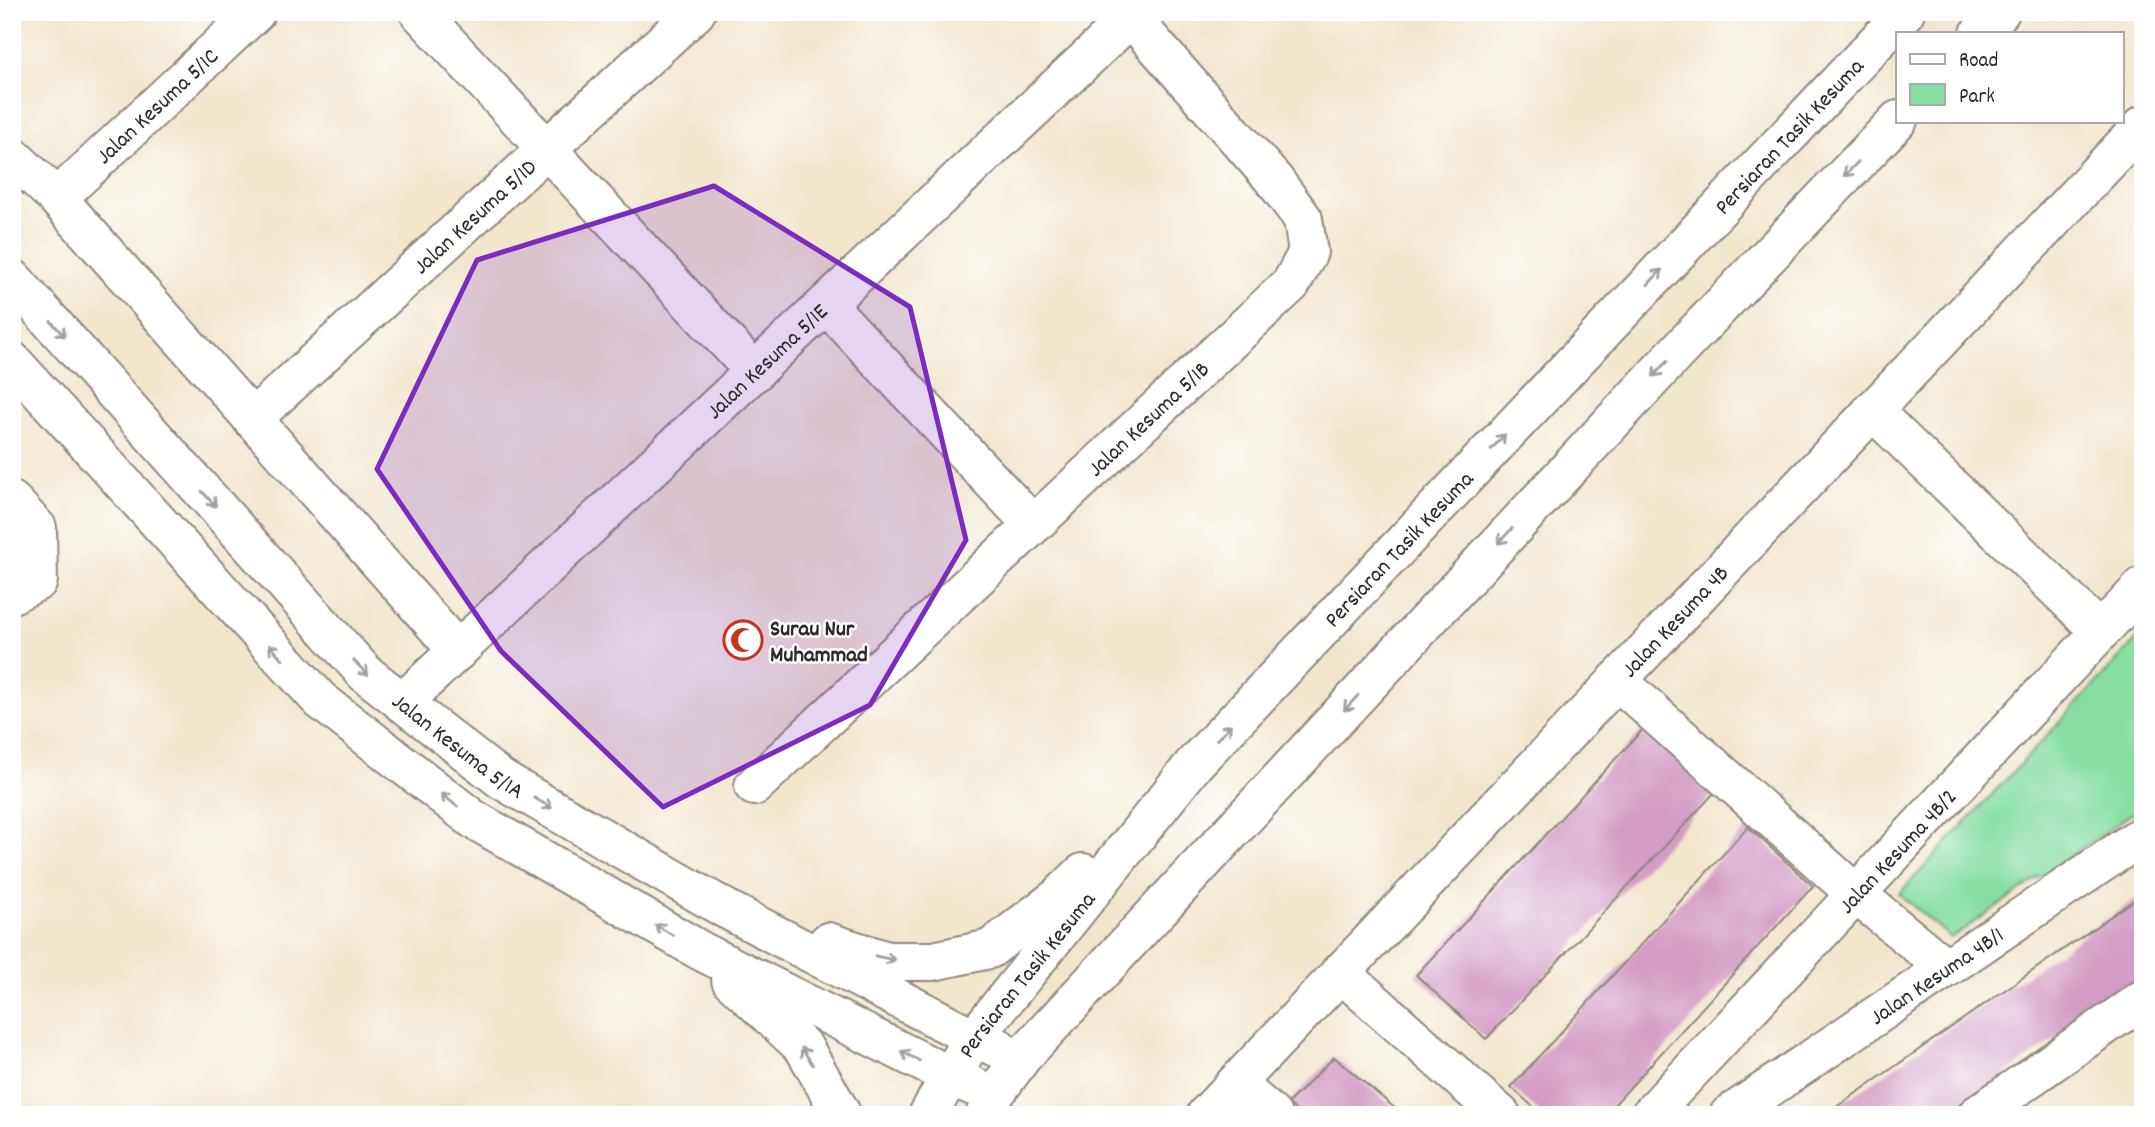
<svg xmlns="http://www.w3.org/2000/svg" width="2155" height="1127" font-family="Dekko,sans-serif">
<rect width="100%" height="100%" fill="#fff"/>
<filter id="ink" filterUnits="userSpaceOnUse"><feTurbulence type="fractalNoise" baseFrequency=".0143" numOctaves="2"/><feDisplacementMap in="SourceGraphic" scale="14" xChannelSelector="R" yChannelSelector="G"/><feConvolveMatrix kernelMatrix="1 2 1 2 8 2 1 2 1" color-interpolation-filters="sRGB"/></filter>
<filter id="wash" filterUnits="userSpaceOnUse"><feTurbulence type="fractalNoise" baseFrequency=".00686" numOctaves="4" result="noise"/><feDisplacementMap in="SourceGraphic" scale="28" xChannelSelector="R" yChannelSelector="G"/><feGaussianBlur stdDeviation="1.57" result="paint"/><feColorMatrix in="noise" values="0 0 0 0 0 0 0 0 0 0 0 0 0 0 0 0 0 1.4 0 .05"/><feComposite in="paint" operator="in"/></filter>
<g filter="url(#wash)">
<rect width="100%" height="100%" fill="#f2e6cd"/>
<!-- green -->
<path fill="#86dea2" stroke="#588466" stroke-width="2" d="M2143,633V806L1951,938L1899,894Z"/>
<g id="blocks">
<!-- building -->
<path fill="#d39cc5" d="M1645,727L1715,792L1486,1039L1416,975Z
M1748,827L1813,886L1605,1115H1542L1511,1087Z
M2143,894V979L1946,1115H1825Z
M1334,1057L1403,1115H1301L1288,1103Z"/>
</g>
</g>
<g filter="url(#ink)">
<use href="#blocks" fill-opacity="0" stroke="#8e887c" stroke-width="2"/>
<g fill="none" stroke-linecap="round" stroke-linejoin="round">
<!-- minor casing -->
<g stroke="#8e887c" stroke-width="42">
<g id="minor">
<path d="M419,12L755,372"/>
<path d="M1980,33L2000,12"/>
<path d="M12,156L57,198L458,651"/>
<path id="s1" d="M57,198L256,12"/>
<path id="s2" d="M12,278L365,673L502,780L726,909L974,1038L999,1048"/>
<path d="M827,305L1033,525"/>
<path d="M12,361L320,700L473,819L701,951L950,1076L973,1086"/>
<path d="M1872,410L2100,631"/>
<path id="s3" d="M252,419L696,12"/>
<path d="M12,501L37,528L38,581L12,594"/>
<path d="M1617,680L1856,894L1946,968"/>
<path id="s4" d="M402,703L1130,18"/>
<path id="s5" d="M754,786L1291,284L1308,252L1303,219L1275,181L1126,12"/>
<path d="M828,942L888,961H933L990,949L1058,897L1083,873"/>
<path d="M1340,972L1501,1115"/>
<path d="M731,980L804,1048L842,1115"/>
<path d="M1236,1083L1272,1115"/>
<path id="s6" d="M928,1115L950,1076L974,1038L1194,764L1905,12"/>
<path d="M985,1115L994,1095L1022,1057L1677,352L1898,120"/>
<path id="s7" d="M1206,1115L2143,125"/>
<path id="s8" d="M1650,1115L2143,586"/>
<path id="s9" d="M1729,1115L2143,835"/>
<path d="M1977,1115L2143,999"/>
</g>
</g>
<!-- minor -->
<use href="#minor" stroke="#fff" stroke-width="38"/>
</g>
<!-- one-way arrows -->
<defs><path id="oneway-shaft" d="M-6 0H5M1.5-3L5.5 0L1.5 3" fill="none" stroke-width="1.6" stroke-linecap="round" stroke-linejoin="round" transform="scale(1.75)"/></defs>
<g stroke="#a0a0a0">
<use href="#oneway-shaft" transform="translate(1851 169) rotate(134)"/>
<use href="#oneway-shaft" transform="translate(1655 277) rotate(-47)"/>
<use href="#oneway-shaft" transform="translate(58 329) rotate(48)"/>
<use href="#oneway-shaft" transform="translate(1660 369) rotate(133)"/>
<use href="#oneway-shaft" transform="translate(1498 442) rotate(-47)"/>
<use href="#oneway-shaft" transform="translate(209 499) rotate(48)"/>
<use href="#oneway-shaft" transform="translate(1505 536) rotate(133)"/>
<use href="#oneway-shaft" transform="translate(276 652) rotate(-132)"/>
<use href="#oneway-shaft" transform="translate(361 668) rotate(46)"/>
<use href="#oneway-shaft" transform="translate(1351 703) rotate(133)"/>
<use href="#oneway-shaft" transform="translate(1224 732) rotate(-47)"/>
<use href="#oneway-shaft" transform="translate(449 800) rotate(-142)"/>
<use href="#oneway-shaft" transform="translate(543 803) rotate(30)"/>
<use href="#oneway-shaft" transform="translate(664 930) rotate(-150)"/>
<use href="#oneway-shaft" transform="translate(885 958) rotate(12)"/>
<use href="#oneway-shaft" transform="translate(807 1056) rotate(-123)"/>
<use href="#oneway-shaft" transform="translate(910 1056) rotate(-153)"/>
</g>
</g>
<!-- marked area -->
<path fill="#7b2cbf" fill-opacity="0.2" stroke="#7b2cbf" stroke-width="5" stroke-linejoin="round" d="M714,186L910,307L966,540L870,705L663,807L501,651L377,469L477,260Z"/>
<!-- icons -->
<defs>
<g id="mosque-ring" transform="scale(2.0125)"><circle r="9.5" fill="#fff" stroke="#c8321e" stroke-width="1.5"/><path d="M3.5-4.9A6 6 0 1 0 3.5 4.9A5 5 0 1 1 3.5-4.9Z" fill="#c8321e"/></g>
</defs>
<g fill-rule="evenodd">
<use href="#mosque-ring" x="743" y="640"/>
</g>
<g text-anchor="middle" stroke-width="5" stroke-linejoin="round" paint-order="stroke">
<!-- street labels -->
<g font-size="23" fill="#2b2b2b" stroke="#fff">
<text dy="8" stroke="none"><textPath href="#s1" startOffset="136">Jalan Kesuma 5/1C</textPath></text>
<text dy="8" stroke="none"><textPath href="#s6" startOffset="1306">Persiaran Tasik Kesuma</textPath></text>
<text dy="8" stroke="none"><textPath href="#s3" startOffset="301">Jalan Kesuma 5/1D</textPath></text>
<text dy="8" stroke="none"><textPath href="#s4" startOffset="500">Jalan Kesuma 5/1E</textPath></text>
<text dy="8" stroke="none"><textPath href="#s5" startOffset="539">Jalan Kesuma 5/1B</textPath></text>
<text dy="8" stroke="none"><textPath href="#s6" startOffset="738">Persiaran Tasik Kesuma</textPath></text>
<text dy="8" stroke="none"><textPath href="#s7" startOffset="681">Jalan Kesuma 4B</textPath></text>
<text dy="8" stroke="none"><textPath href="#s2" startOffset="648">Jalan Kesuma 5/1A</textPath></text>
<text dy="8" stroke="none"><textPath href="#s8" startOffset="362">Jalan Kesuma 4B/2</textPath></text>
<text dy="8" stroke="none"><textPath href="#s9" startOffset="250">Jalan Kesuma 4B/1</textPath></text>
<text dy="8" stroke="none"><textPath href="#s6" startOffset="172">Persiaran Tasik Kesuma</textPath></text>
</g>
<!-- poi labels -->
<g font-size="23" font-weight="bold" fill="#2b2b2b" stroke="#fff" text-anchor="start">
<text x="770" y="635">Surau Nur<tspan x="770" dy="26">Muhammad</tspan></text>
</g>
</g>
<!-- margin -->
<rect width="2155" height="1127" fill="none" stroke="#fff" stroke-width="42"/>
<!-- legend -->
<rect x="1896" y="32" width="228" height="91" fill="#ffffff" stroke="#aaaaaa" stroke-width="2"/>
<rect x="1910" y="54" width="35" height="10" fill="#ffffff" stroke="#aaaaaa" stroke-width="2"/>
<text x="1959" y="66" font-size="21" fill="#2b2b2b">Road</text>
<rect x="1910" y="84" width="35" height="21" fill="#86dea2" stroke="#aaaaaa" stroke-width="2"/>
<text x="1959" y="102" font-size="21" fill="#2b2b2b">Park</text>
</svg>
